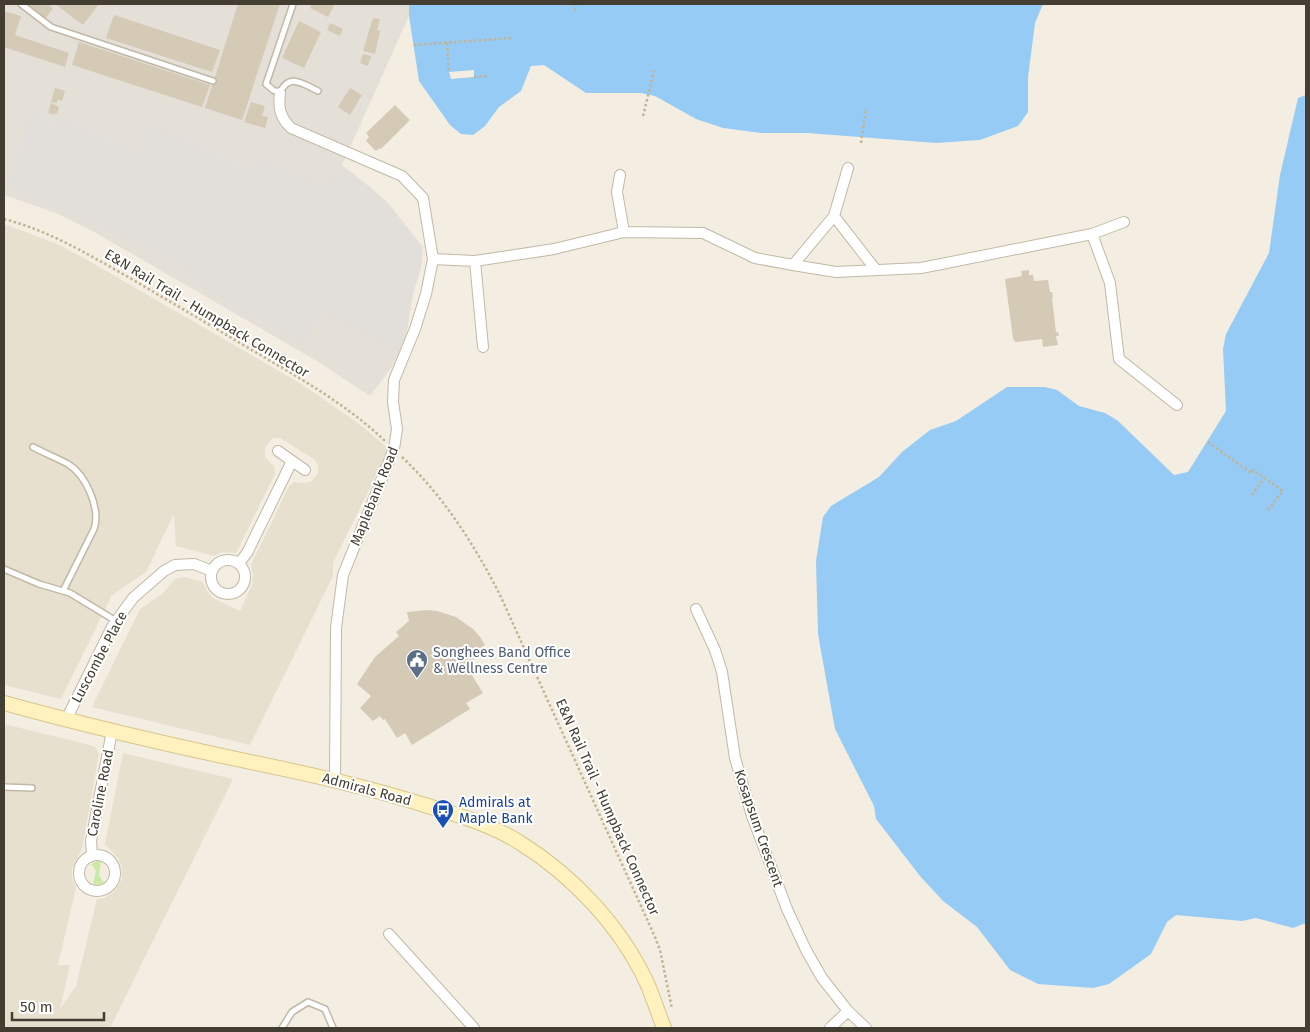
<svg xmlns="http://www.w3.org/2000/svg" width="1310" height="1032" font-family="'Fira Sans',sans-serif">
<rect width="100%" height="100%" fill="#f3eee1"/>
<!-- residential -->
<path fill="#e7e0cf" d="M4,224L55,243L82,257L303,385L358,423L389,449L333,563V576L250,745L92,707L140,609L163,593L175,579L184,577L203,582L207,591L213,598L240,611L252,585L253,575L251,565L289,486L294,482L303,483L311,482L318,473V467L315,460L280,438H273L265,447V457L274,466L275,474L236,553L222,552L214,556L176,546L174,514L146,572L112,595L61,699L4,685Z
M4,724L90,745L96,748L99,754L82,849L72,868V878L76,888L58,965H70L60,1009L76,986L97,899L105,898L114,892L122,879V869L119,859L105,844L123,753L233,779L110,1028H4Z"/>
<!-- industrial -->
<path fill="#e4dfd7" d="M4,4H409V16L342,165L371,188L388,203L423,247L421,269L413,294L406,338L391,368L370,396L317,361L96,233L56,213L4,195Z"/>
<!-- green -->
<path fill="#c9eba5" d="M97,861L101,862L99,875L104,883L100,885L93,884L96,871L91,864Z"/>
<!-- parking -->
<path fill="#e2dfdb" d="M30,111L49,116L48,123L56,125L58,118L61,119L138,151L149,123L254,171L260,158L323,185L343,168L371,188L387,204L422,248L420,269L412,294L405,337L398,352L321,312L303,344L190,281L181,266L129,236L122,239L17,189L9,183Z"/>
<!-- water -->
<path fill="#96cbf6" d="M409,4H1043L1035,23L1028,77V112L1018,126L980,140L936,143L808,133H761L723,128L696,119L655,96L641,93H586L544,65L531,66L521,91L499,107L485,126L473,135L461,134L450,125L419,81L409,16Z
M1306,95V923L1293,928L1256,918L1242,921L1176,915L1167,922L1151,954L1109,984L1093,988L1038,984L1010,970L977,927L943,901L920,876L876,819L874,806L835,729L818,634L816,561L823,517L831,506L879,477L902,452L930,430L956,421L1007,387H1045L1057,390L1079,406L1105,413L1117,420L1174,475L1188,472L1226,411L1223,349L1226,334L1269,253L1280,175L1298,98Z"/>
<!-- pier -->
<path fill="#f3eee1" d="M474,70V77L451,79L449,72Z"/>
<!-- building -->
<path fill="#d4cab6" d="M26,4H48L53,8L45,19Z
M55,4H99L83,25Z
M238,4H280L242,120L205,108Z
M312,4H335L328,17L310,8Z
M4,11L21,16L15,35L69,53L65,67L4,47Z
M114,15L220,50L212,72L106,38Z
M373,18L380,19L377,30L380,31L379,36L375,54L363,51Z
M299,21L321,32L304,68L282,58Z
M330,23L343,29L340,36L327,30Z
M79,42L210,85L202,107L72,65Z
M363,54L371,56L368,66L360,63Z
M55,88L65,91L62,101L57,100V103L51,102Z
M350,88L362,95L350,115L338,107Z
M251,102L265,106L262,116L268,117L265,128L244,122Z
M51,103L59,107L57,114L55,113L54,115L48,113Z
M395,105L410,120L381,149L380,148L376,151L366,141L369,137L366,133Z
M1029,270V275H1033L1034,281L1048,280L1050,292H1052L1053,297L1052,298L1056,332H1058L1059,336H1056L1058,345L1043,347L1042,339L1015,342L1013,338L1005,279L1022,276L1021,271Z
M427,610L437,611L456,617L473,629L480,637L485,645L473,653L474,662L468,669L483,693L466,703L470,709L412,745L405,733L397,738L385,719L383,720L380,716L373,721L360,708L371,696L357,684L375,657L399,636L396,632L409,621L407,612Z"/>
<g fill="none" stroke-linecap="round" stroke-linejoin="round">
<!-- service casing -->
<g stroke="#c1b9a6" stroke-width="8">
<path id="service" d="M21,4L51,27L213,81
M293,4L266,84L273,90L280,93C289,72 303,84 318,91
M33,447C44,453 57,458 68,464C86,475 101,509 94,529L63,591
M4,569L39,584L70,593L116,621
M4,787L32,788
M282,1028L292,1012L308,1002L325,1009L333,1028"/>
</g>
<!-- minor casing -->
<g stroke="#c1b9a6" stroke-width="12">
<path id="minor" d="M280,93C278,108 280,117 291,128L402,176L423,198L433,259L426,294L415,329L394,380L393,402L397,429L394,449L343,575L336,628L335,780
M620,175L617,192L624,232
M834,216L876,270
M1092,234L1110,283L1119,359L1177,405
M433,259L475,261L535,252L554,249L624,232L703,233L755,258L793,265L836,272L921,268L1092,234L1124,222
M475,261L483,347
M793,265L834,216L848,168
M278,451L305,470
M211 577a17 17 0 1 1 34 0a17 17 0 1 1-34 0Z
M239,563L247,553L292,461
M696,609L715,650L722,672L735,758L752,816L787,909L806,950L822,978L848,1011L866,1028
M66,720L112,627L133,598L164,571L175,565L194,564L212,571
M79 873a18 18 0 1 1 36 0a18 18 0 1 1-36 0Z
M92,856L91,841L112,731
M389,934L474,1028
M830,1028L848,1011"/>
</g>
<!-- secondary casing -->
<g stroke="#d7c68c" stroke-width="16">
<path id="secondary" d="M4,703C84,725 165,744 246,761C308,774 368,787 428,806C461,816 493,825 522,844C573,876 620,926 646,981C653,996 658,1013 664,1028"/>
</g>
<!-- path -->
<path stroke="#c2b393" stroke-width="2.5" stroke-dasharray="2.5 2.5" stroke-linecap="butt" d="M575,11V4
M447,43L449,72
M414,45L512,38
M474,77L488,76
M643,116L654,71
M861,143L866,108
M4,219C50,231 89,255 130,278C162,297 193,315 225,334C279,367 339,397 385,441
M1208,442L1251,473L1253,470L1283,491L1268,510
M402,457C444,497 474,544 500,595L655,937L660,950L672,1009
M1252,495L1264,478"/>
<!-- service -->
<use href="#service" stroke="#fff" stroke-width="5"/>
<!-- minor -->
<use href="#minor" stroke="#fff" stroke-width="10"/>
<!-- secondary -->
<use href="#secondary" stroke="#fff2bf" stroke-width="14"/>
</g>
<!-- icons -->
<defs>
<g id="civic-pin" transform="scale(1.125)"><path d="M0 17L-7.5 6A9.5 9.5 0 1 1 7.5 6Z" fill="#5c6f8a" stroke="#fff"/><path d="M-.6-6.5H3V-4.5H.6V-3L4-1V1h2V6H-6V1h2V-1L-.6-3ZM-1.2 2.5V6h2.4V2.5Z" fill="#fff"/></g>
<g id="bus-pin" transform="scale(1.125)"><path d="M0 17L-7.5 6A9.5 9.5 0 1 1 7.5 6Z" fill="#1a4fb4" stroke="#fff"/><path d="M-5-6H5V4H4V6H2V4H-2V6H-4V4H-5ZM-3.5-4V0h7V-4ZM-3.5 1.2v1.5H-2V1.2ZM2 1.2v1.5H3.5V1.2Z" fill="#fff"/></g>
</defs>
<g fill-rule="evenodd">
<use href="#civic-pin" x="417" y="660"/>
<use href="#bus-pin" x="443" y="810"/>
</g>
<g text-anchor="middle" stroke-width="4" stroke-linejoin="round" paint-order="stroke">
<!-- street labels -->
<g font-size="14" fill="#443e32" stroke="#fff">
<text transform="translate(207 313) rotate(31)" y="5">E&amp;N Rail Trail - Humpback Connector</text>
<text transform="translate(374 496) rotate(-68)" y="5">Maplebank Road</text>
<text transform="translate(99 657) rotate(-62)" y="5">Luscombe Place</text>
<text transform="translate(367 789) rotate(15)" y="5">Admirals Road</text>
<text transform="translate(100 793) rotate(-79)" y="5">Caroline Road</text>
<text transform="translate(608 807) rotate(66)" y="5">E&amp;N Rail Trail - Humpback Connector</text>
<text transform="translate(759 828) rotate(71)" y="5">Kosapsum Crescent</text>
</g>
<!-- service labels -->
<g font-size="14" fill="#4e5e75" stroke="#fff" text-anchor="start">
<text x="433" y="657">Songhees Band Office<tspan x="433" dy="16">&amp; Wellness Centre</tspan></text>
</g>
<!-- transit labels -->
<g font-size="14" fill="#164399" stroke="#fff" text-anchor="start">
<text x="459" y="807">Admirals at<tspan x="459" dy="16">Maple Bank</tspan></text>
</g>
</g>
<!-- border -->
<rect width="1310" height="1032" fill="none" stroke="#443e32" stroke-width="10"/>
<!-- scale -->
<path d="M12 1012v8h92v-8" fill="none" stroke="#443e32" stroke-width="2.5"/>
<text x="20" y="1012" font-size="15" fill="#443e32" stroke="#ffffff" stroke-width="4" paint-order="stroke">50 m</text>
</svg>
